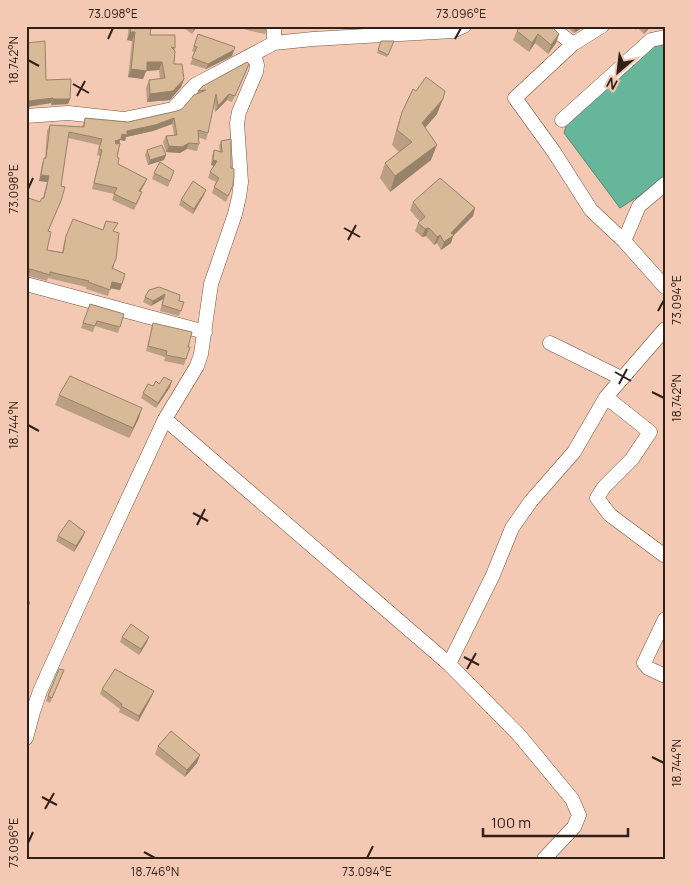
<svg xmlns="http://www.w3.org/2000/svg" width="691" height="885" font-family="Manrope,sans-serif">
<rect width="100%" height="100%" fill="#f4c9b3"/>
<!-- water -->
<path fill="#65b69a" stroke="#558973" d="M665,45V179L620,208L564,133L568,120L652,46Z"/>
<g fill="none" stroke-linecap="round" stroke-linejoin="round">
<!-- minor casing -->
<g stroke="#795441" stroke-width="15">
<path id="minor" d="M274,26V43
M550,26L573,44
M602,26L573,44L515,98L554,152L591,210L624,241L665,287
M26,116L68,113L124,119L173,109L195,85L274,43L313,39L453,31L464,26
M562,120L651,40L665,37
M624,241L639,206L665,184
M26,284L205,332
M550,343L621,378
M606,397L650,432L632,459L604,487L597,498L610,515L665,556
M165,419L449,664L519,735L572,799L579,815L574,827L544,859
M665,619L644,663L648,668L665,676
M449,664L493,575L512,528L531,501L574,452L606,397L665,329
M26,738L33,712L40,691L87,587L165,419L197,366L201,354L211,284L235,214L239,197L241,182L237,123L239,112L256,72L257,65L254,54"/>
</g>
<!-- minor -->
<use href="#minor" stroke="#fff" stroke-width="14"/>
</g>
<!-- wall -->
<path fill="#ba9f83" d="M129,26H151L150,35L175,48L174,64L184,79L181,87L170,100L147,102L146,88L149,80L160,79L159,70L146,71L143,79L128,77L132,41L127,40Z
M181,26H197L192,34Z
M233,26H267V29L265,34L251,31Z
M565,26H585L574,33Z
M631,26H651L644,34L637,27L636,30Z
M517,31L559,34L556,43L548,54L535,43L529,52L513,40Z
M198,34L235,47L232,56L206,69L190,64L195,53L192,51Z
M381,41H394L387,57L377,53Z
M26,43L46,80L70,99L68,104L51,105V103L27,107Z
M247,70L232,102L227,100L215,112L214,103L208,133L206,140L198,137L199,144L197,151L187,149L180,153L166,152L163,142L166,136L174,135L172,124L153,131L126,137L125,141L120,140L117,157L118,164L147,179L141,191L140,198L134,210L112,200L114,194L92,189L100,156L97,155L99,145L68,138L61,186L58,207L48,231L47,250L62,252L64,242L73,219L103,230L106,221L114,232V266L113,268L122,284L120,290L110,288L108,296L86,289V287L48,278L47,281L28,276H26V197L40,202L43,198L47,182L39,181L42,164L45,158L47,131L50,125L82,127L85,118L128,122L177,111L182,109L197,94L198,91Z
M402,112L437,114L425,128L431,160L390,192L380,178L385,163L399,152L392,145L397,127Z
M221,141L231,168L233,185L226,202L212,193L216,182L208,178L210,172L214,166L211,165L212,156L214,150L220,152L219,146Z
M147,150L166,155L164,160L148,165L145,155Z
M174,171L168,187L152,179L154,173Z
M204,195L193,214L179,205L181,200Z
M413,202L475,208L473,216L453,236L451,243L441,250L437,243L434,245L426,236L422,237L415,231L418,223L420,222L410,210Z
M149,290L184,302L179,316L160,311L163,299L151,306L143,302L145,297Z
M90,304L124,314L118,333L95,326L93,332L81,328Z
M153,323L188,347H190L184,365L164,361L165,357L146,351Z
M159,384L170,387L156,408L141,398L143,393L153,386Z
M59,395L139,418L129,438L55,405Z
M58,536L83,537L74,552L56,541Z
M122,637L147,642L139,655L120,642Z
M64,670L50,703L46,701L50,689Z
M102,689L152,696L138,722L119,712L120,709L100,694Z
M158,746L200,755L197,763L185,777L155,754Z"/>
<!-- shaded-wall -->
<path fill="#97826a" d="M195,26H197L192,34Z
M580,26H585L574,33L575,30Z
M647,26H651L644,34Z
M130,32H135L132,41L127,40Z
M538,34L535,43L529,52L532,43Z
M559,34L556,43L548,54L551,45Z
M234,50L232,56L206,69L208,64Z
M147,62H162L159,70L146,71L143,79L128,77L131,69Z
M184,79L181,87L170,100L147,102L150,94Z
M229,94L227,100L215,112L218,106Z
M53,98L51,103L27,107L29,101Z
M53,99H70L68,104L51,105Z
M443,99L437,114L416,138L422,123Z
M174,118L172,124L153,131L126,137L125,141L120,140L119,145L113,147L115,141L122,134L127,131Z
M189,143L187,149L180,153L166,152L169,146Z
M437,145L431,160L390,192L395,176Z
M166,155L164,160L148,165L150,160Z
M213,160L217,161L215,166L211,165Z
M41,175L49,176L47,182L39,181Z
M147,179L144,185L137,197L139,191Z
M206,190L204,195L193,214L194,209Z
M475,208L473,216L453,236L451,243L441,250L444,242L451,233Z
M429,228L426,236L422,237L425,229Z
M440,235L437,243L434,245L437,237Z
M30,269L28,276H26V270Z
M112,282L122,284L120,290L109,288Z
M165,294L163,299L151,306L153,301Z
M172,381L170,387L156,408L158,403Z
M142,408L139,418L129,438L133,428Z
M85,532L83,537L74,552L76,546Z
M30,603L26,613V606Z
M149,637L147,642L139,655L141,649Z
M154,691L152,696L138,722L139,716Z
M200,755L197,763L185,777L187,770Z"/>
<!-- building -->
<path fill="#d8b998" stroke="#97826a" d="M131,26H151L150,35H175V48L171,47L175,51L174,64H182L184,79L173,91L150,94L149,80L165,78L162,62H147V71L131,69L135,32H130Z
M253,26H267V29Z
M520,26H551L559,34L551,45L538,34L532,43L517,31Z
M571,26H580L575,30Z
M198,34L235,47L234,50L208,64L192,58L197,47L194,46Z
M45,41L46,80L71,79L70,99H53V98L29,101L28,96H26V43Z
M381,41H394L388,55L378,50Z
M247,62L249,64L235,96L229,94L218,106L216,94L208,133L198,130L199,144L189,143L182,147L169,146L166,136L177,135L174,118L155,125L127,131V135L122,134L121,139L115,141L116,144L120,143L117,157L119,158L118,164L147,179L139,191L142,192L136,204L114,194L117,188L94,183L102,150L99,149L102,139L69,132L61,186L65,187L61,201L48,231L51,232L47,250L63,253L66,236L73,219L103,230L106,221L118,223L113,231L119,233L116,259L112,268L125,274L122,284L112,282L110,290L88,282L89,281L50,272V275L30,269L26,270V256L28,246L26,245V197L40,202L42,198H44L49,176L41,175L44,158H46L50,125L84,127L85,118L128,122L177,111L182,109L194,95L206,90L198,91L203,86Z
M426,77L445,91L443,99L422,123L437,145L395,176L385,163L412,142L397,130L402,112L413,89L416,91Z
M231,139V168L234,169V176L233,185L228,196L214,187L219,178L210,172L217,161L213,160L214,150L222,152L221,141Z
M162,145L166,155L150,160L147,150Z
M160,162L174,171L170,181L154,173Z
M440,178L475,208L451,233L454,235L444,242L440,235L437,237L429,228L425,229L418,223L425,217L413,202Z
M193,181L206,190L194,209L181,200Z
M159,287L180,295L179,301L184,302L181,311L162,305L165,294L153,301L145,297L149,290Z
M90,304L124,314L120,327L97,321L95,326L83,323Z
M153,323L192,332L188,347H190L186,359L166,355L167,351L148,346Z
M70,376L142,408L133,428L59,395Z
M164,377L172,381L158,403L143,393L148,384L153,386L156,381L159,384Z
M69,520L85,532L76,546L58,536Z
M26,597L30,603L26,606Z
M131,624L149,637L141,649L122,637Z
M59,669L64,670L52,698L48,696Z
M115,669L154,691L139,716L121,706L122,704L102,689Z
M171,731L200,755L187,770L158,746Z"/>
<!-- ticks -->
<path fill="none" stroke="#302018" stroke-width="2" d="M108,39L113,28M455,39L461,28M28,60L39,66M73,84L89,93M77,96L85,81M28,189L33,178M344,228L360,237M348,240L356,225M658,311L664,300M615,372L631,381M619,384L627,369M652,392L664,398M28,425L39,431M193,513L208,521M197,525L205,509M464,657L479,665M467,669L476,653M652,757L664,763M42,797L57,805M45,809L54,793M28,843L33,832M144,852L155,858M367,858L373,846"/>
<!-- border -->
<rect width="691" height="885" fill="none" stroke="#f4c9b3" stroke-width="55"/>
<!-- north arrow -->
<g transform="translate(618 72) rotate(208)" stroke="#f4c9b3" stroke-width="4" paint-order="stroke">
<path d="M0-4L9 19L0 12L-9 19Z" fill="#302018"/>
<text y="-8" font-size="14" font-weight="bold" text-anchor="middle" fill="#302018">N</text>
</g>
<!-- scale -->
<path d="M483 828v8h145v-8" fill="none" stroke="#302018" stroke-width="2.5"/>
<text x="491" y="828" font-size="15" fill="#302018" stroke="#f4c9b3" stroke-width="4" paint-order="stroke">100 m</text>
<rect x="28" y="28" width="636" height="830" fill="none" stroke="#302018" stroke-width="2"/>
<g font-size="12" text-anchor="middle" fill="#302018">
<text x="113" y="18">73.098°E</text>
<text x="461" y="18">73.096°E</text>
<text transform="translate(14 60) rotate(-90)" y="4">18.742°N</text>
<text transform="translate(14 189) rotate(-90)" y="4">73.098°E</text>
<text transform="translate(677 300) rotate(-90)" y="4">73.094°E</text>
<text transform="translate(677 398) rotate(-90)" y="4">18.742°N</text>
<text transform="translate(14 425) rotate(-90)" y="4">18.744°N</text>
<text transform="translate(677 763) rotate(-90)" y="4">18.744°N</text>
<text transform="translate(14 843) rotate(-90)" y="4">73.096°E</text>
<text x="155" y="876">18.746°N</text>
<text x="367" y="876">73.094°E</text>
</g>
</svg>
